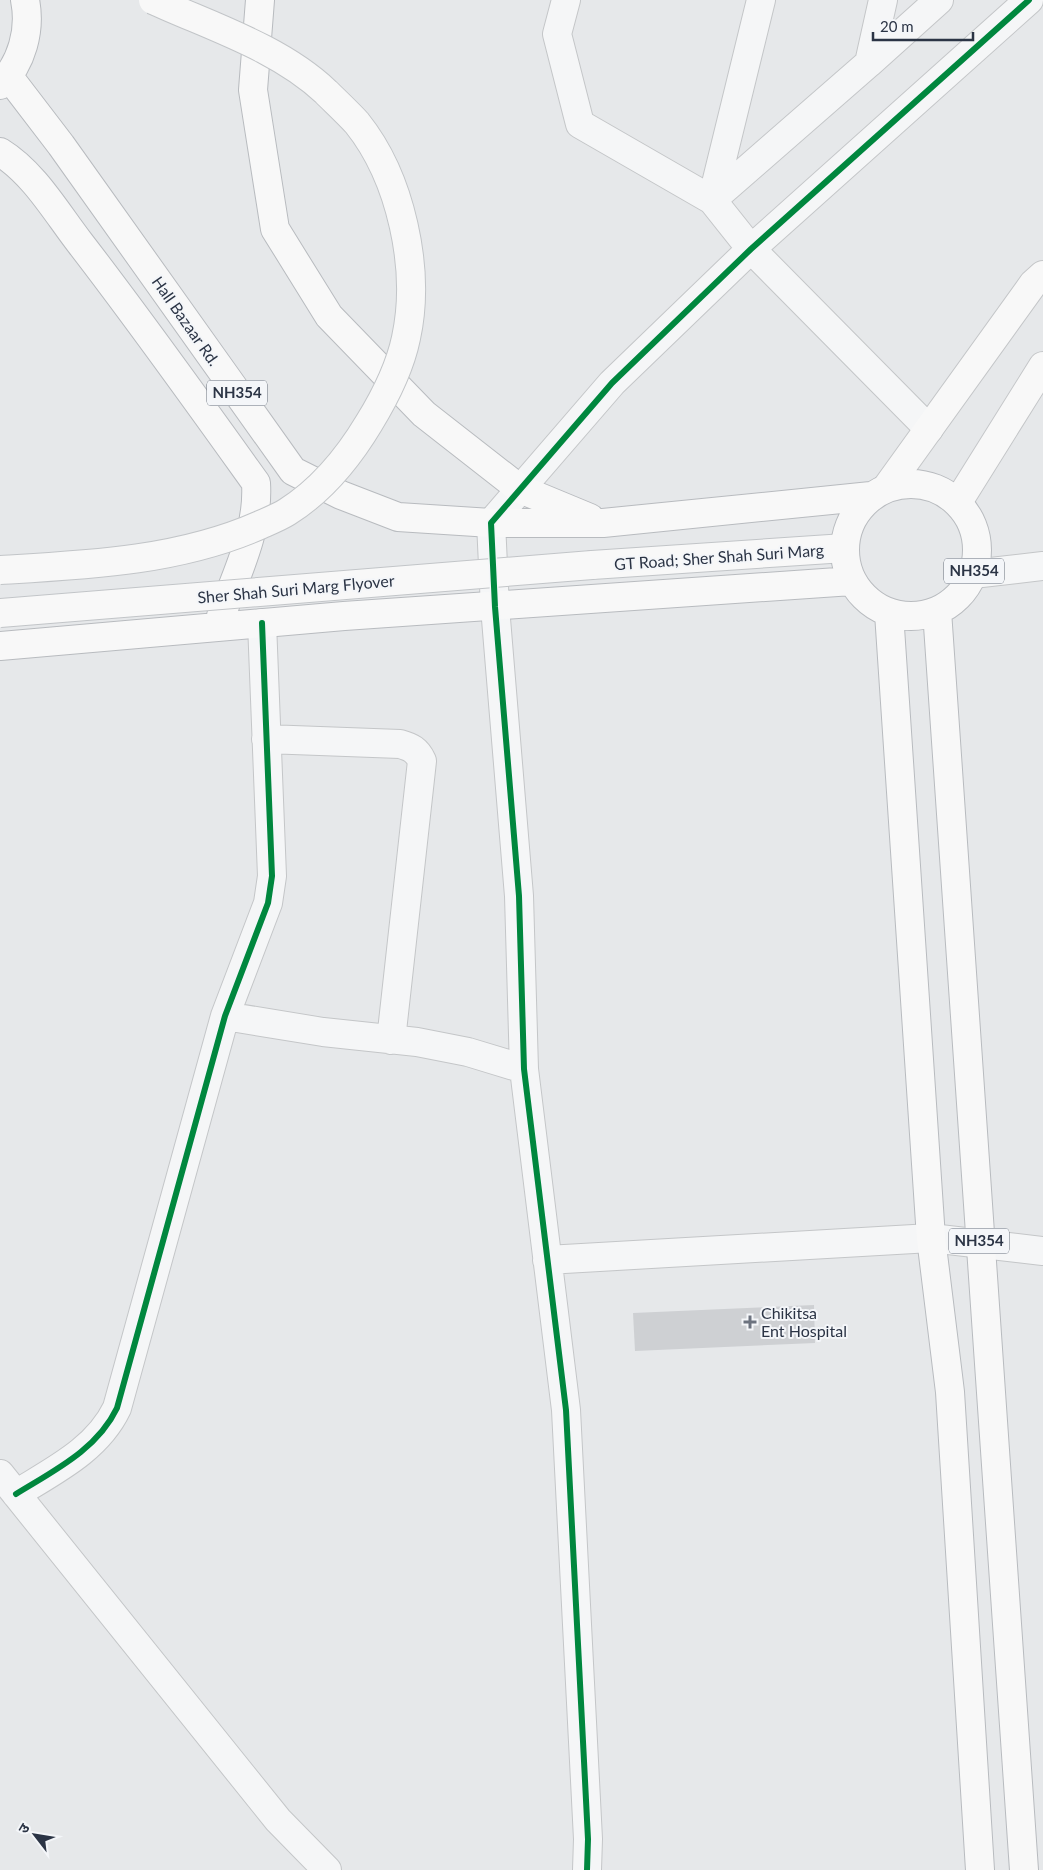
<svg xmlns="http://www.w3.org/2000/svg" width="1043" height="1870" font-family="Lato,'Noto Sans Devanagari',sans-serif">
<rect width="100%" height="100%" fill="#e6e8ea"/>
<!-- building -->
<path fill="#ced0d3" d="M814,1305L815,1343L635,1351L633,1313Z"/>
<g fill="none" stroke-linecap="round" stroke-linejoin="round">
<!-- minor casing -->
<g stroke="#c4c6c8" stroke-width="30">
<path id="minor" d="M566,0L557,34L580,124L712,200L869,63L883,0
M761,0L712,200L751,249L929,429
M869,63L939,0
M266,739L400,744C411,747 417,750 422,761L391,1040
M225,1016L323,1032L417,1042L468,1052L524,1069
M547,1260L931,1238
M0,1474L278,1820L327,1870
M16,1494C53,1471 97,1450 117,1408L225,1016L268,903L272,876L262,623
M587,1870L588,1839L566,1410L524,1069L519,896L495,607L491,523L612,383L751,249L1029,0"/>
</g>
<!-- tertiary casing -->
<g stroke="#c4c6c8" stroke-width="30">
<path id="tertiary" d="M973,574L1043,566
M931,1238L1043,1251"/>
</g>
<!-- secondary casing -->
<g stroke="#c4c6c8" stroke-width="30">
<path id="secondary" d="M887,487L1033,284L1043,275
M958,502L1043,366"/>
</g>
<!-- primary casing -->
<g stroke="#c2c5c8" stroke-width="30">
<path id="primary" d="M592,565L845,548"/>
</g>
<!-- trunk casing -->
<g stroke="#b8bbbf" stroke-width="30">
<path id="trunk" d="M260,0L253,90L275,229L329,316L424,414L520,489L590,518
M9,77L61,145L293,471L341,495L398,517L491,523H603L871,496
M0,85C22,63 31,30 25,0
M0,152C34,173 56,212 80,243C141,322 198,402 256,483C259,530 237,573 221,616
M845 550a66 66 0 1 1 132 0a66 66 0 1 1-132 0Z
M937,611L1024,1870
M889,613L931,1238L950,1392L980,1870
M0,646L344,616L852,581"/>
</g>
<!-- minor -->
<use href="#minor" stroke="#f5f6f7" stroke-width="28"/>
<!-- tertiary -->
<use href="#tertiary" stroke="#f5f6f7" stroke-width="28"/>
<!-- secondary -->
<use href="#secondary" stroke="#f8f8f8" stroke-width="28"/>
<!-- primary -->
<use href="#primary" stroke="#f8f8f8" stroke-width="28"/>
<!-- trunk -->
<use href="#trunk" stroke="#f8f8f8" stroke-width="28"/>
<!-- primary-bridge casing -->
<g stroke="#c2c5c8" stroke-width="30" stroke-linecap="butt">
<path id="primary-bridge" d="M0,570C87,565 179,561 260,525C269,521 279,517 287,512C322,490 348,458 369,423C385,397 400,367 406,338C421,269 401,178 357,123C347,112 336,102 326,92C280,48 210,26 153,0
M0,613L592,565"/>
</g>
<!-- primary-bridge -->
<use href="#primary-bridge" stroke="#f8f8f8" stroke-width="28"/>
<!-- cycleway casing -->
<g stroke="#f4f6f9" stroke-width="9">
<path id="cycleway" d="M16,1494C53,1471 97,1450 117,1408L225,1016L268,903L272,876L262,623
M587,1870L588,1839L566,1410L524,1069L519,896L495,607L491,523L612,383L751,249L1029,0"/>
</g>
<!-- cycleway -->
<use href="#cycleway" stroke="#00873e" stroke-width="6"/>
</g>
<!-- markers -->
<path fill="#6c737f" stroke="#f4f6f9" stroke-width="2" d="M747.5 1314.5h5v5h5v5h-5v5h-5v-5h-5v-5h5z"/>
<g text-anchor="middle" stroke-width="4" stroke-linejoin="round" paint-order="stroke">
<!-- shield labels -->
<g fill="#f4f6f9" stroke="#676e7b" stroke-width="1">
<rect x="207" y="380.5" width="60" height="25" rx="4"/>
<rect x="944" y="558.5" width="60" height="25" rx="4"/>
<rect x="949" y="1228.5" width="60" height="25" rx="4"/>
</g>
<g font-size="15" font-weight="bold" fill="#2b3445">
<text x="237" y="398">NH354</text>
<text x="974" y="576">NH354</text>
<text x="979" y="1246">NH354</text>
</g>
<!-- street labels -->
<g font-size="16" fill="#2b3445" stroke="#f4f6f9">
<text transform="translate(186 321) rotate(55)" y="6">Hall Bazaar Rd.</text>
<text transform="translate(719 557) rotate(-4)" y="6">GT Road; Sher Shah Suri Marg</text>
<text transform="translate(296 589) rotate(-5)" y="6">Sher Shah Suri Marg Flyover</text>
</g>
<!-- poi labels -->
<g font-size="16" fill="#2b3445" stroke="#f4f6f9" text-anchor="start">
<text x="761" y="1319">Chikitsa<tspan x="761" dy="18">Ent Hospital</tspan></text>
</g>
</g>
<!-- north arrow -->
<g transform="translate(35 1835) rotate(301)" stroke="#f4f6f9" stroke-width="4" paint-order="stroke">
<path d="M0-4L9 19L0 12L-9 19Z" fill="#2b3445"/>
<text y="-8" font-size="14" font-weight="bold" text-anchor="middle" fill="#2b3445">उ</text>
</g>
<!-- scale -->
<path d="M873 32v8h100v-8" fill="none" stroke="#2b3445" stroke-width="2.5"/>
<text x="880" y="32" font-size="15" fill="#2b3445" stroke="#f4f6f9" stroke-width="4" paint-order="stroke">20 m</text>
</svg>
